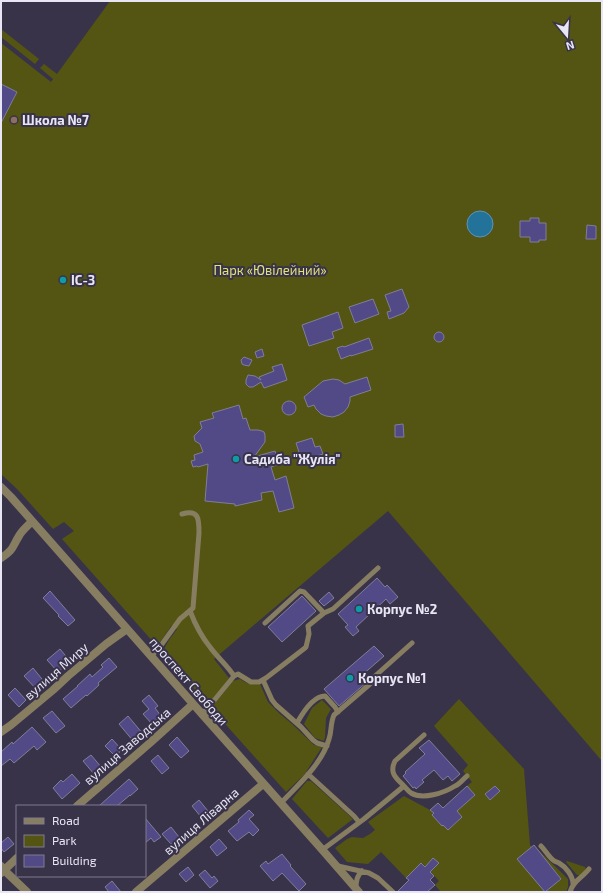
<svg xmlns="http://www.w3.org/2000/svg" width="603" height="893" font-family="'Exo 2',sans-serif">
<rect width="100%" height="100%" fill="#39334a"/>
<!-- green -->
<path fill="#545512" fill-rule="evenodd" d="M110,1H602V761L388,511L214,659L229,678L211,702L206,697L203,699L164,655C163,645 172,637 177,629L172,625L160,642L155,644L62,539L74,531L64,522L53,529L17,489L1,474V123L17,92L1,84V43L51,82L53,79L40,68L44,64L57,74Z
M1,29L39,59L35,64L1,37Z
M240,679C247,684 252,685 260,684L268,702L280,714L292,724L314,745L322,747L304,775L286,792L211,708L233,681Z
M459,699L524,769L530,845L532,847L518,859L545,892H441L435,885L439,881L422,863L406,878L381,852L368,864L347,862L335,848L347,839L352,837L363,838L370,834L375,830L368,822L404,796L430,810L434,813L432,815L442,826L443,825L448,830L462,817L457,811L472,797L473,793L467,786L472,782L463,771L468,765L434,726ZM495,786L500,791L490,800L485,794Z
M322,700L331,709L326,718L325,737L324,741L315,738L304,724L312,708Z
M307,781H311L353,819L328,838L292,799Z
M533,845L568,879V887L566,892H545L561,879Z
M567,861L585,867L586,869L584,872L580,875H577L566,862Z"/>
<!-- water -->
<path fill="#227299" stroke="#5d94b4" d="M467 224a13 13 0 1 1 26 0a13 13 0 1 1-26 0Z"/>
<!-- building -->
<path fill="#524a86" stroke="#7f7e98" d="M1,84L17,92L1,123Z
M530,218H539V223H546V240H539V242H530V237H520V221H530Z
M587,225L596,226V239H586Z
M402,289L409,307L404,313L389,319L387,312L391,311L385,295Z
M373,299L379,314L355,323L349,307Z
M338,312L343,328L332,332L334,338L309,346L302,325Z
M434 337a5 5 0 1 1 10 0a5 5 0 1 1-10 0Z
M369,338L373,349L351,356V355L341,359L337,348L343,346L344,347Z
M262,349L264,356L257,358L255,352Z
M244,357L252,360L249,366L244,365L242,364L241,360Z
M282,364L287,380L264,388L261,382L253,387H249L246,384V380L248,375L255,376L261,380L259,377L274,371L272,367Z
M367,377L371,390L350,397V401L348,407L344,412L339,415L333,417L326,416L321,414L316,409L314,405L308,407L304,397L323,381L333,379L339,380L345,384Z
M282 408a7 7 0 1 1 14 0a7 7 0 1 1-14 0Z
M239,405L243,419L246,418L250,430H258L262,431L264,432L265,435V442L254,457L275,451L279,464L271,467L275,480L286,476L294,508L279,512L273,491L261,493L262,500L235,506V504L205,501L208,464L198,467L197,466L193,467L191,461L195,460L194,455L203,452L200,444L195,441L194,436L202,428L200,422L214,418L212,413Z
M403,424L404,437H395V425Z
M312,438L315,447L320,446L323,454L302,461L296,443Z
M377,578L385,587L387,585L398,597L390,604L386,599L356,627L359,631L353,636L345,627L348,625L338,614Z
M50,591L75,620L68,626L58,616L59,615L43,598Z
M329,592L334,598L324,606L319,601Z
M302,596L316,611L282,642L268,627Z
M374,646L384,656L361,676L367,682L339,706L324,689Z
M60,649L70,661L58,672L47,660Z
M109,658L117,667L98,683L99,685L87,696L86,695L71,708L63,699L78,686H77L90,674L92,677L103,667L101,665Z
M33,668L46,684L38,691L24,676Z
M15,688L26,700L19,707L8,695Z
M149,695L158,706L155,708L161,716L152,724L143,714L149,709L142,701Z
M52,711L65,726L56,733L43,718Z
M128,716L143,734L134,742L119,724Z
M32,727L46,742L37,750L34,746L14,763L10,759L1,766V752L12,742L13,744Z
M177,737L189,751L181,758L169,745Z
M112,739L122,750L115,756L105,746Z
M429,740L460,774L452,781L448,776L443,780L434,770L422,780L424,782L416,789L415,787L413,788L403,776L406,773L405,772L425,754L419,748Z
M91,755L102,768L94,774L83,761Z
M158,755L169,768L162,774L151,761Z
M72,774L80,783L62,799L53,788L61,780L63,782Z
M129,779L138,789L130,796V795L117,806H99Z
M467,786L475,795L457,811L462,817L448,830L443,825L442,826L432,815L434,813L430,810L438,803L443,808Z
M495,786L500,791L490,800L485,794Z
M199,800L208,811L201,817L192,806Z
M249,810L254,815L249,819L259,830L253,836L249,832L237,841L228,831L239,822L238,820Z
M145,818L161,837L154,842L151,838L145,843Z
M171,827L179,837L171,844L162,834Z
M8,837L14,844L4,852L1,848V843Z
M219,839L227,848L217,856L210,847Z
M534,845L561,879L545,892L517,859Z
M282,854L291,865L290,866L306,884L299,891L282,873L273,881L260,866L266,861L268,864Z
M433,858L439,863L430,872L434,876L430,880L435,885L427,892H397L409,880L406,878L421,863L425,867Z
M188,867L194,875L186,882L179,874Z
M205,870L212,878L214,876L218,881L210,888L199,875Z
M112,881L121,892H109L105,887Z"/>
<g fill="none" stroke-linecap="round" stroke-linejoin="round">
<!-- service -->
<path stroke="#877e61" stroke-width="5" d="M190,611C195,624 201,636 210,647C217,657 228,666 234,676
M265,623L300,591L304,592L324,613
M151,657L162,644L180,619L193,608L199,533C199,519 199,509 182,514
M263,680L272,700L276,705L301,727L313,740L317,743L327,746
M202,714L212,703L234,676L238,674L251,682H259L266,678L305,648L306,647L309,634L308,626L324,613L333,609L378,568
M297,723C302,714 313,696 325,696L335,707L338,712
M308,774L354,816L359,822
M404,786C396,778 389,773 395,761L424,735
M281,803C298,785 322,764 329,739C332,731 330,724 334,715L370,684L374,677L412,643
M541,846C545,850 549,857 553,860C555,862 558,862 559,863C566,867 573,876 573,884
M322,850L364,819L404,786C406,788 408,791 411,793C423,800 444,793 455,786C460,784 463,779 467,776
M338,866L369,873L378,878L393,892
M356,888C356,881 357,875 362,871
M570,892C573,881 582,878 589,869"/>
<!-- minor -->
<path stroke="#877e61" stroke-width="8" d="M1,487L11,497L202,714L319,846L359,892
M1,558C14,550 12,547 19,536C22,530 28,526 32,521
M1,732L11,725L53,690L68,676L106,644L127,629
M77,806L151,742L193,704
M1,866L4,870L27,892
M1,873L17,858
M136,892L263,784"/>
</g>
<!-- markers -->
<circle fill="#8d6e63" stroke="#39334a" stroke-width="1.5" cx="14" cy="120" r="4"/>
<g fill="#0f9aa8" stroke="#39334a" stroke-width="1.5">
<circle cx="63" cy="280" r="4"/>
<circle cx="236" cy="459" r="4"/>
<circle cx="359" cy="609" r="4"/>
<circle cx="350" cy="678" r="4"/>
</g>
<g text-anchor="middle" stroke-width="4" stroke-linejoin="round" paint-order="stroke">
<!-- poi labels -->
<g font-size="13" font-weight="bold" fill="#e8e5f4" stroke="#39334a" text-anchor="start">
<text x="22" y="125">Школа №7</text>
<text x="71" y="285">ІС-3</text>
<text x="244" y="464">Садиба "Жулія"</text>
<text x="367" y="614">Корпус №2</text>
<text x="358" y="683">Корпус №1</text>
</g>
<!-- park labels -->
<g font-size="13" fill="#e0e37c" stroke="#39334a">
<text x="270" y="275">Парк «Ювілейний»</text>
</g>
<!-- street labels -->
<g font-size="13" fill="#e8e5f4" stroke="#39334a">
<text transform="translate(56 671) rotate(-41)" y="5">вулиця Миру</text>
<text transform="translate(189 681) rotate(49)" y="5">проспект Свободи</text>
<text transform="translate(127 746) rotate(-41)" y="5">вулиця Заводська</text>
<text transform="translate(201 821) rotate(-41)" y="5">вулиця Ліварна</text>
</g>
</g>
<!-- border -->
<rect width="603" height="893" fill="none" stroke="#e8e5f4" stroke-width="4"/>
<!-- legend -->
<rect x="16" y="805" width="130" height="72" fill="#39334a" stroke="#7f7a8e"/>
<rect x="24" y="818" width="20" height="6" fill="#877e61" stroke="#7f7a8e"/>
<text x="52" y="825" font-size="12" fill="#e8e5f4">Road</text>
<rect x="24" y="835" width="20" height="12" fill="#545512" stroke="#7f7a8e"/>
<text x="52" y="845" font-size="12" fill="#e8e5f4">Park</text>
<rect x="24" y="855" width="20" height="12" fill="#524a86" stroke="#7f7a8e"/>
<text x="52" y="865" font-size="12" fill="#e8e5f4">Building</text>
<!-- north arrow -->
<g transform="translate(567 36) rotate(162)" stroke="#39334a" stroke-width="3" paint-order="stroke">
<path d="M0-3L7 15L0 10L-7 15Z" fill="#e8e5f4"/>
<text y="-6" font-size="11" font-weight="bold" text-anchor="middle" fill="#e8e5f4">N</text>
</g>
</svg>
